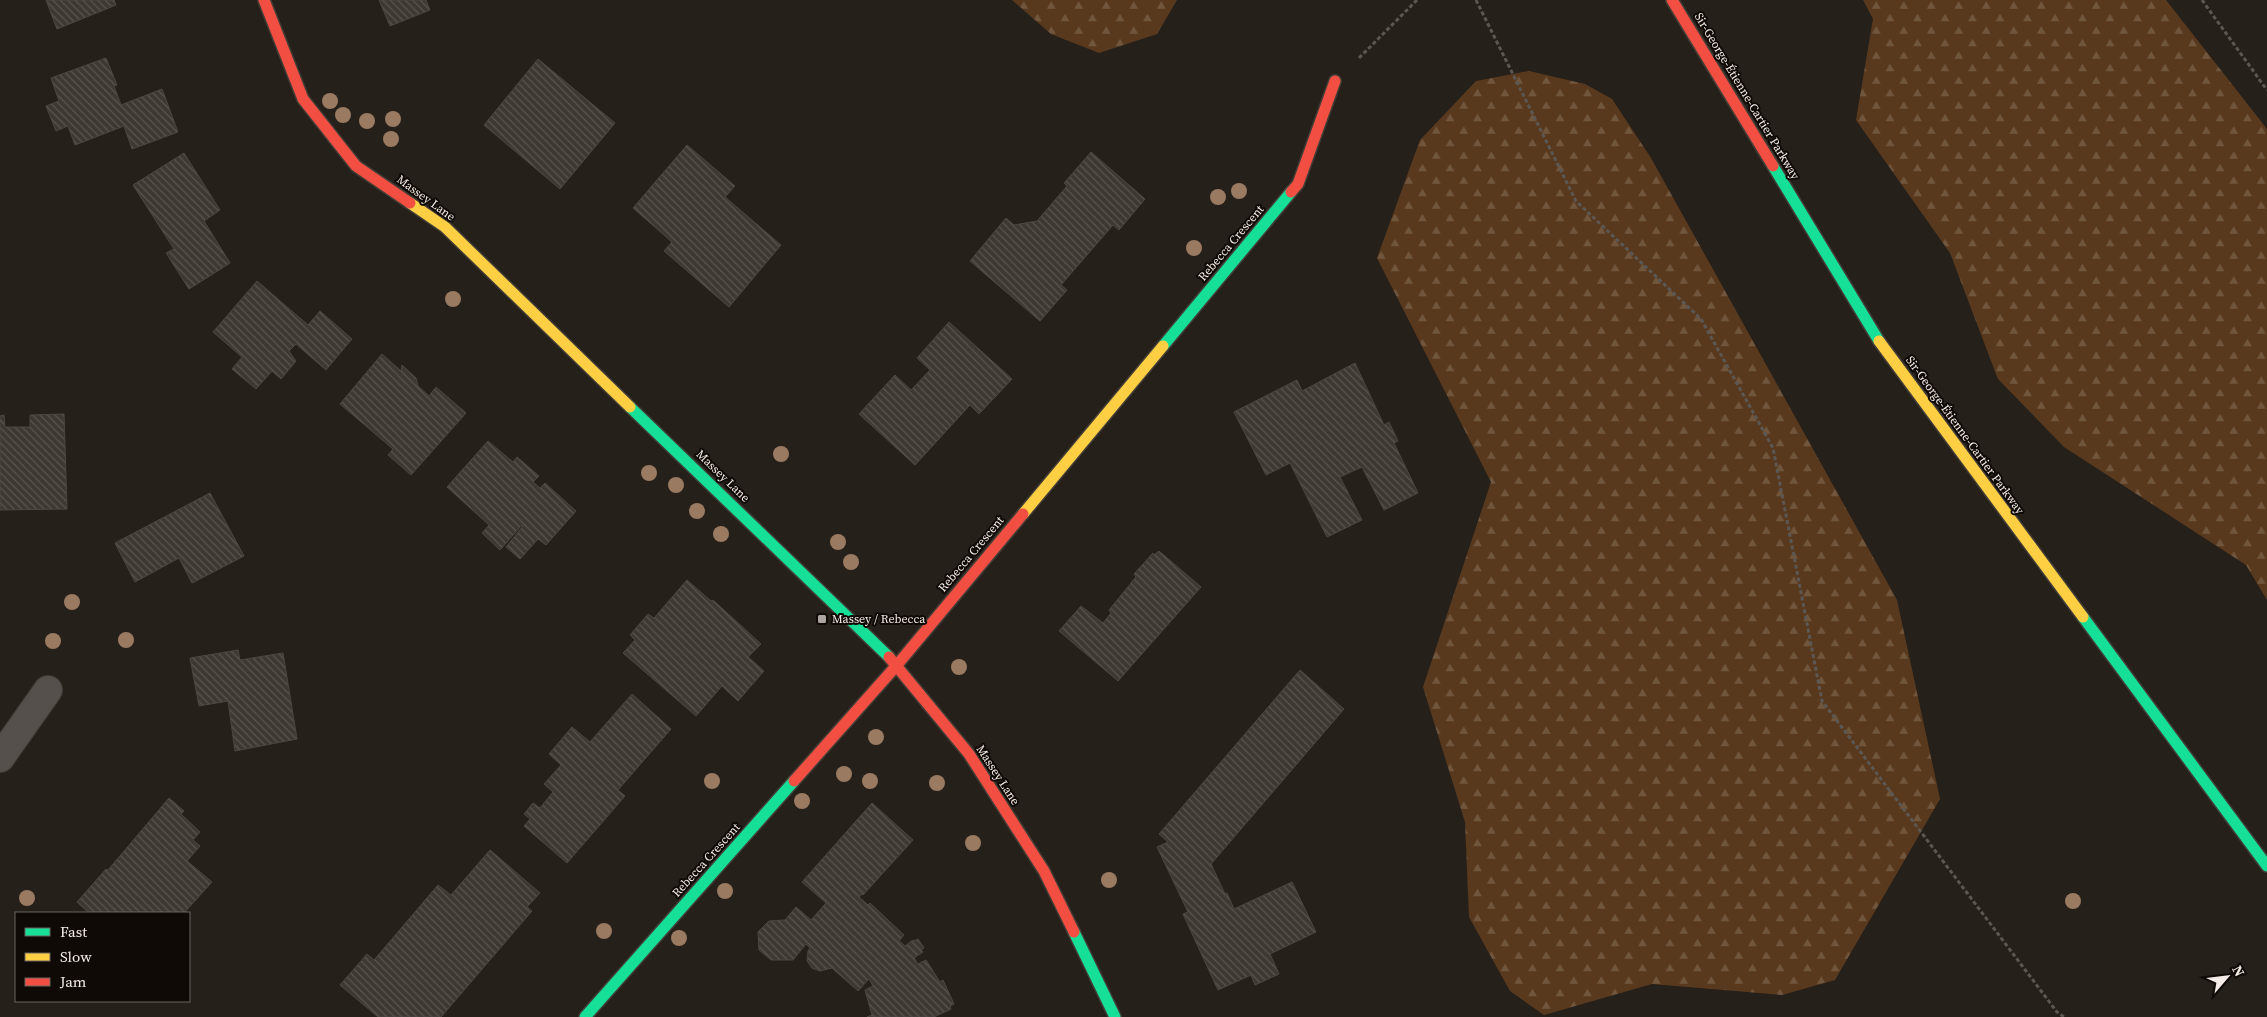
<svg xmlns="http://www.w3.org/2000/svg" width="2267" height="1017" font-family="'Source Serif 4',serif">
<defs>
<pattern id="forest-firs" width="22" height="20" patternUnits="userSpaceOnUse" patternTransform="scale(1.25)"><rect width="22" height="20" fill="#59391d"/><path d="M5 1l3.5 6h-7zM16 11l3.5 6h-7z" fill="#71563e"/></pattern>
<pattern id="building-back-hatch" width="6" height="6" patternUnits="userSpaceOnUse" patternTransform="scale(1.25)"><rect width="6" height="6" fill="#3d3832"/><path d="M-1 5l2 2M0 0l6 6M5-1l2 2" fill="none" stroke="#5a5550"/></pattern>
</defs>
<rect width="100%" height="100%" fill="#26201a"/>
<!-- forest -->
<path fill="url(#forest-firs)" d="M1012,0H1177L1157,34L1099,53L1051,34Z
M1863,0H2166L2267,129V600L2246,565L2064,447L1998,379L1950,253L1856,120L1873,19Z
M1529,71L1585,84L1612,99L1651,158L1897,600L1940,799L1835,980L1782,995L1652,984L1544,1015L1510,991L1469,917L1465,822L1423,687L1491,482L1377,258L1420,140L1476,81Z"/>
<!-- building -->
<path fill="url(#building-back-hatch)" stroke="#4d4742" d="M46,0H114L116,5L57,29Z
M379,0H426L430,10L390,26Z
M106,58L117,85L114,86L121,105L162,89L178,132L132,149L124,126L75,145L68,126L56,131L46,106L59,101L51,78Z
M538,59L615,123L560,189L484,125Z
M687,145L735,186L725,197L781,245L729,307L664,251L672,242L633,208Z
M1091,152L1145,199L1119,230L1113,225L1061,285L1067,290L1040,321L970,261L1006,218L1014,225L1037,221L1067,186L1064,183Z
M184,153L220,210L204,221L230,263L189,289L166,253L174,249L133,185Z
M257,281L308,325L320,311L352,339L326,370L296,344L289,351L296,361L281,379L272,371L256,389L232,369L242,357L213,332Z
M949,322L1012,379L979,414L970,405L915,465L859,414L895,375L911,390L930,370L917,358Z
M382,354L401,371L402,365L416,378L418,386L429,396L436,387L466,413L411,475L388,455L393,449L340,404Z
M1355,363L1384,425L1389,422L1398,441L1394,443L1418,493L1384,510L1362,467L1340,477L1362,520L1327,537L1290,463L1266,475L1234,412L1297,380L1302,391Z
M64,414L67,509L0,510V416L4,415L5,427H30V415Z
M488,441L513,462L517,457L539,476L533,482L540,488L545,483L576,511L546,545L538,539L520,559L506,547L523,526L522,525L500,550L482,533L489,525L447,487Z
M210,493L244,556L192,583L179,558L135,582L115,543Z
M1159,551L1201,587L1118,681L1059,631L1081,606L1103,623L1111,613L1109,610L1136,577L1134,574L1153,553L1154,555Z
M687,580L711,601L713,600L761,644L748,657L764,671L738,701L722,686L696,716L623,653L635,640L630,635L648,614L654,618Z
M238,650L240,660L283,653L297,739L235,751L228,701L199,706L190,658Z
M1300,670L1344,709L1211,864L1225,894L1227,893L1234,909L1292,882L1316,932L1270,954L1279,974L1255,985L1251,975L1218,990L1183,914L1188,912L1157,847L1168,842L1159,834Z
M632,694L671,729L618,790L625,796L567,863L524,826L530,819L524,814L533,803L540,808L553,792L544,784L561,765L549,754L572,727L590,742Z
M169,798L184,811L181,814L200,832L193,840L200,846L187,861L212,882L184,913L96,912L89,913L77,902L106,869L108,870Z
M872,803L913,840L863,895L862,894L859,897L868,905L870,903L904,935L899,941L905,946L913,940L914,941L918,939L924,948L921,950L923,952L914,958L918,964L926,960L940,982L943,980L954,1004L950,1006L951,1009L934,1017H867L872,1015L865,990L873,986L869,979L858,991L832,968L820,971L812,968L807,961L808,951L810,948L806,944L793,960H771L759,950L758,932L769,921L785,920L796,907L811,920L826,903L802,882Z
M490,850L540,893L527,907L532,911L441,1017H378L340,985L367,954L374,960L438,885L451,895Z"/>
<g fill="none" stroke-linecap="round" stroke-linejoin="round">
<!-- street casing -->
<g stroke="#423d37" stroke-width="30">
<path id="street" d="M0,758L48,690"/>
</g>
<!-- fast casing -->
<g stroke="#423d37" stroke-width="14">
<path id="fast" d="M1773,166L1879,341
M1163,346L1291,192
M630,407L889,657
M2083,617L2267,866
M1074,932L1115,1017
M585,1017L794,781"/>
</g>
<!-- slow casing -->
<g stroke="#423d37" stroke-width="14">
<path id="slow" d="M410,203L445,227L630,407
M1879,341L2083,617
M1023,514L1163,346"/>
</g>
<!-- jam casing -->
<g stroke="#423d37" stroke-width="14">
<path id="jam" d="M264,0L303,99L356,166L410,203
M1672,0L1773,166
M1291,192L1298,184L1335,81
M889,657L969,754L1044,871L1074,932
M794,781L897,665L1023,514"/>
</g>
<!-- path -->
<path stroke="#5c5752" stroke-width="3" stroke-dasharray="4 2.5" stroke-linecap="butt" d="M1476,0L1576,201L1701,319L1773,448L1822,701L2057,1012L2064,1017
M2202,0L2267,90
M1359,58L1417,0"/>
<!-- street -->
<use href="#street" stroke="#56504c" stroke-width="28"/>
<!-- fast -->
<use href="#fast" stroke="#16e098" stroke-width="11"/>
<!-- slow -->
<use href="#slow" stroke="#ffcf43" stroke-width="11"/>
<!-- jam -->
<use href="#jam" stroke="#f24e42" stroke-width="11"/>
</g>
<!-- trees -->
<g fill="#9a7b62">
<circle cx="330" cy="101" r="8"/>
<circle cx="343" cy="115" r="8"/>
<circle cx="393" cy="119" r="8"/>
<circle cx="367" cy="121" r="8"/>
<circle cx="391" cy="139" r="8"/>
<circle cx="1239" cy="191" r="8"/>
<circle cx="1218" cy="197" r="8"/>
<circle cx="1194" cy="248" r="8"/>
<circle cx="453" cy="299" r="8"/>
<circle cx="781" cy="454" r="8"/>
<circle cx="649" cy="473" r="8"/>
<circle cx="676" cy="485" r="8"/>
<circle cx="697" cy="511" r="8"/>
<circle cx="721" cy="534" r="8"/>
<circle cx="838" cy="542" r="8"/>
<circle cx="851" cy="562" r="8"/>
<circle cx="72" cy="602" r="8"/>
<circle cx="126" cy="640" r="8"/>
<circle cx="53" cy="641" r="8"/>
<circle cx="959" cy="667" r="8"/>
<circle cx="876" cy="737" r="8"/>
<circle cx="844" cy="774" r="8"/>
<circle cx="712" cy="781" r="8"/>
<circle cx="870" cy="781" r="8"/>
<circle cx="937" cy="783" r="8"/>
<circle cx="802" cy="801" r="8"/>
<circle cx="973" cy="843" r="8"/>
<circle cx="1109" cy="880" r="8"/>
<circle cx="725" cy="891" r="8"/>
<circle cx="27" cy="898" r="8"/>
<circle cx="2073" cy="901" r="8"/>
<circle cx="604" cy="931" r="8"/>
<circle cx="679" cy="938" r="8"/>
</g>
<!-- markers -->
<rect fill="#ada59f" stroke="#0f0a06" stroke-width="2" x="817" y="614" width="10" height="10" rx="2.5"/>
<g text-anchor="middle" stroke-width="4" stroke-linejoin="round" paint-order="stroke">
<!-- street labels -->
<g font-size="12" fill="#f5ece6" stroke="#0f0a06">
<text transform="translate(1747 96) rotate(59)" y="4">Sir-George-Étienne-Cartier Parkway</text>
<text transform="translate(426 198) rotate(36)" y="4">Massey Lane</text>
<text transform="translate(1231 243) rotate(-50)" y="4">Rebecca Crescent</text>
<text transform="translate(1965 435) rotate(54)" y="4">Sir-George-Étienne-Cartier Parkway</text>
<text transform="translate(723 476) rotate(44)" y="4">Massey Lane</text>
<text transform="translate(971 554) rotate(-50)" y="4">Rebecca Crescent</text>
<text transform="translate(998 775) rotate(57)" y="4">Massey Lane</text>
<text transform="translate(706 860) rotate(-48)" y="4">Rebecca Crescent</text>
</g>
<!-- poi labels -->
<g font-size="12" fill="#f5ece6" stroke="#0f0a06" text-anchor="start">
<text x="832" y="623">Massey / Rebecca</text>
</g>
</g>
<!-- legend -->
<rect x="15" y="912" width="175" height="90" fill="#0f0a06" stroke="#6b6460"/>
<rect x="25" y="928" width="25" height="8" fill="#16e098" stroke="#6b6460"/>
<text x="60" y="937" font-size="15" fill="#f5ece6">Fast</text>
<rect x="25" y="953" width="25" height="8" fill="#ffcf43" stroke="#6b6460"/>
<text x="60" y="962" font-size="15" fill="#f5ece6">Slow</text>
<rect x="25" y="978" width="25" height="8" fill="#f24e42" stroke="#6b6460"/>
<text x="60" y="987" font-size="15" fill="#f5ece6">Jam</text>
<!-- north arrow -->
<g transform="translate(2227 977) rotate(62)" stroke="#0f0a06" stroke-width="4" paint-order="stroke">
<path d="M0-4L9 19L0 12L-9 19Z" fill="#f5ece6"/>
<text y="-8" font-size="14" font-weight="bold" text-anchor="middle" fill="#f5ece6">N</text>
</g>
</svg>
